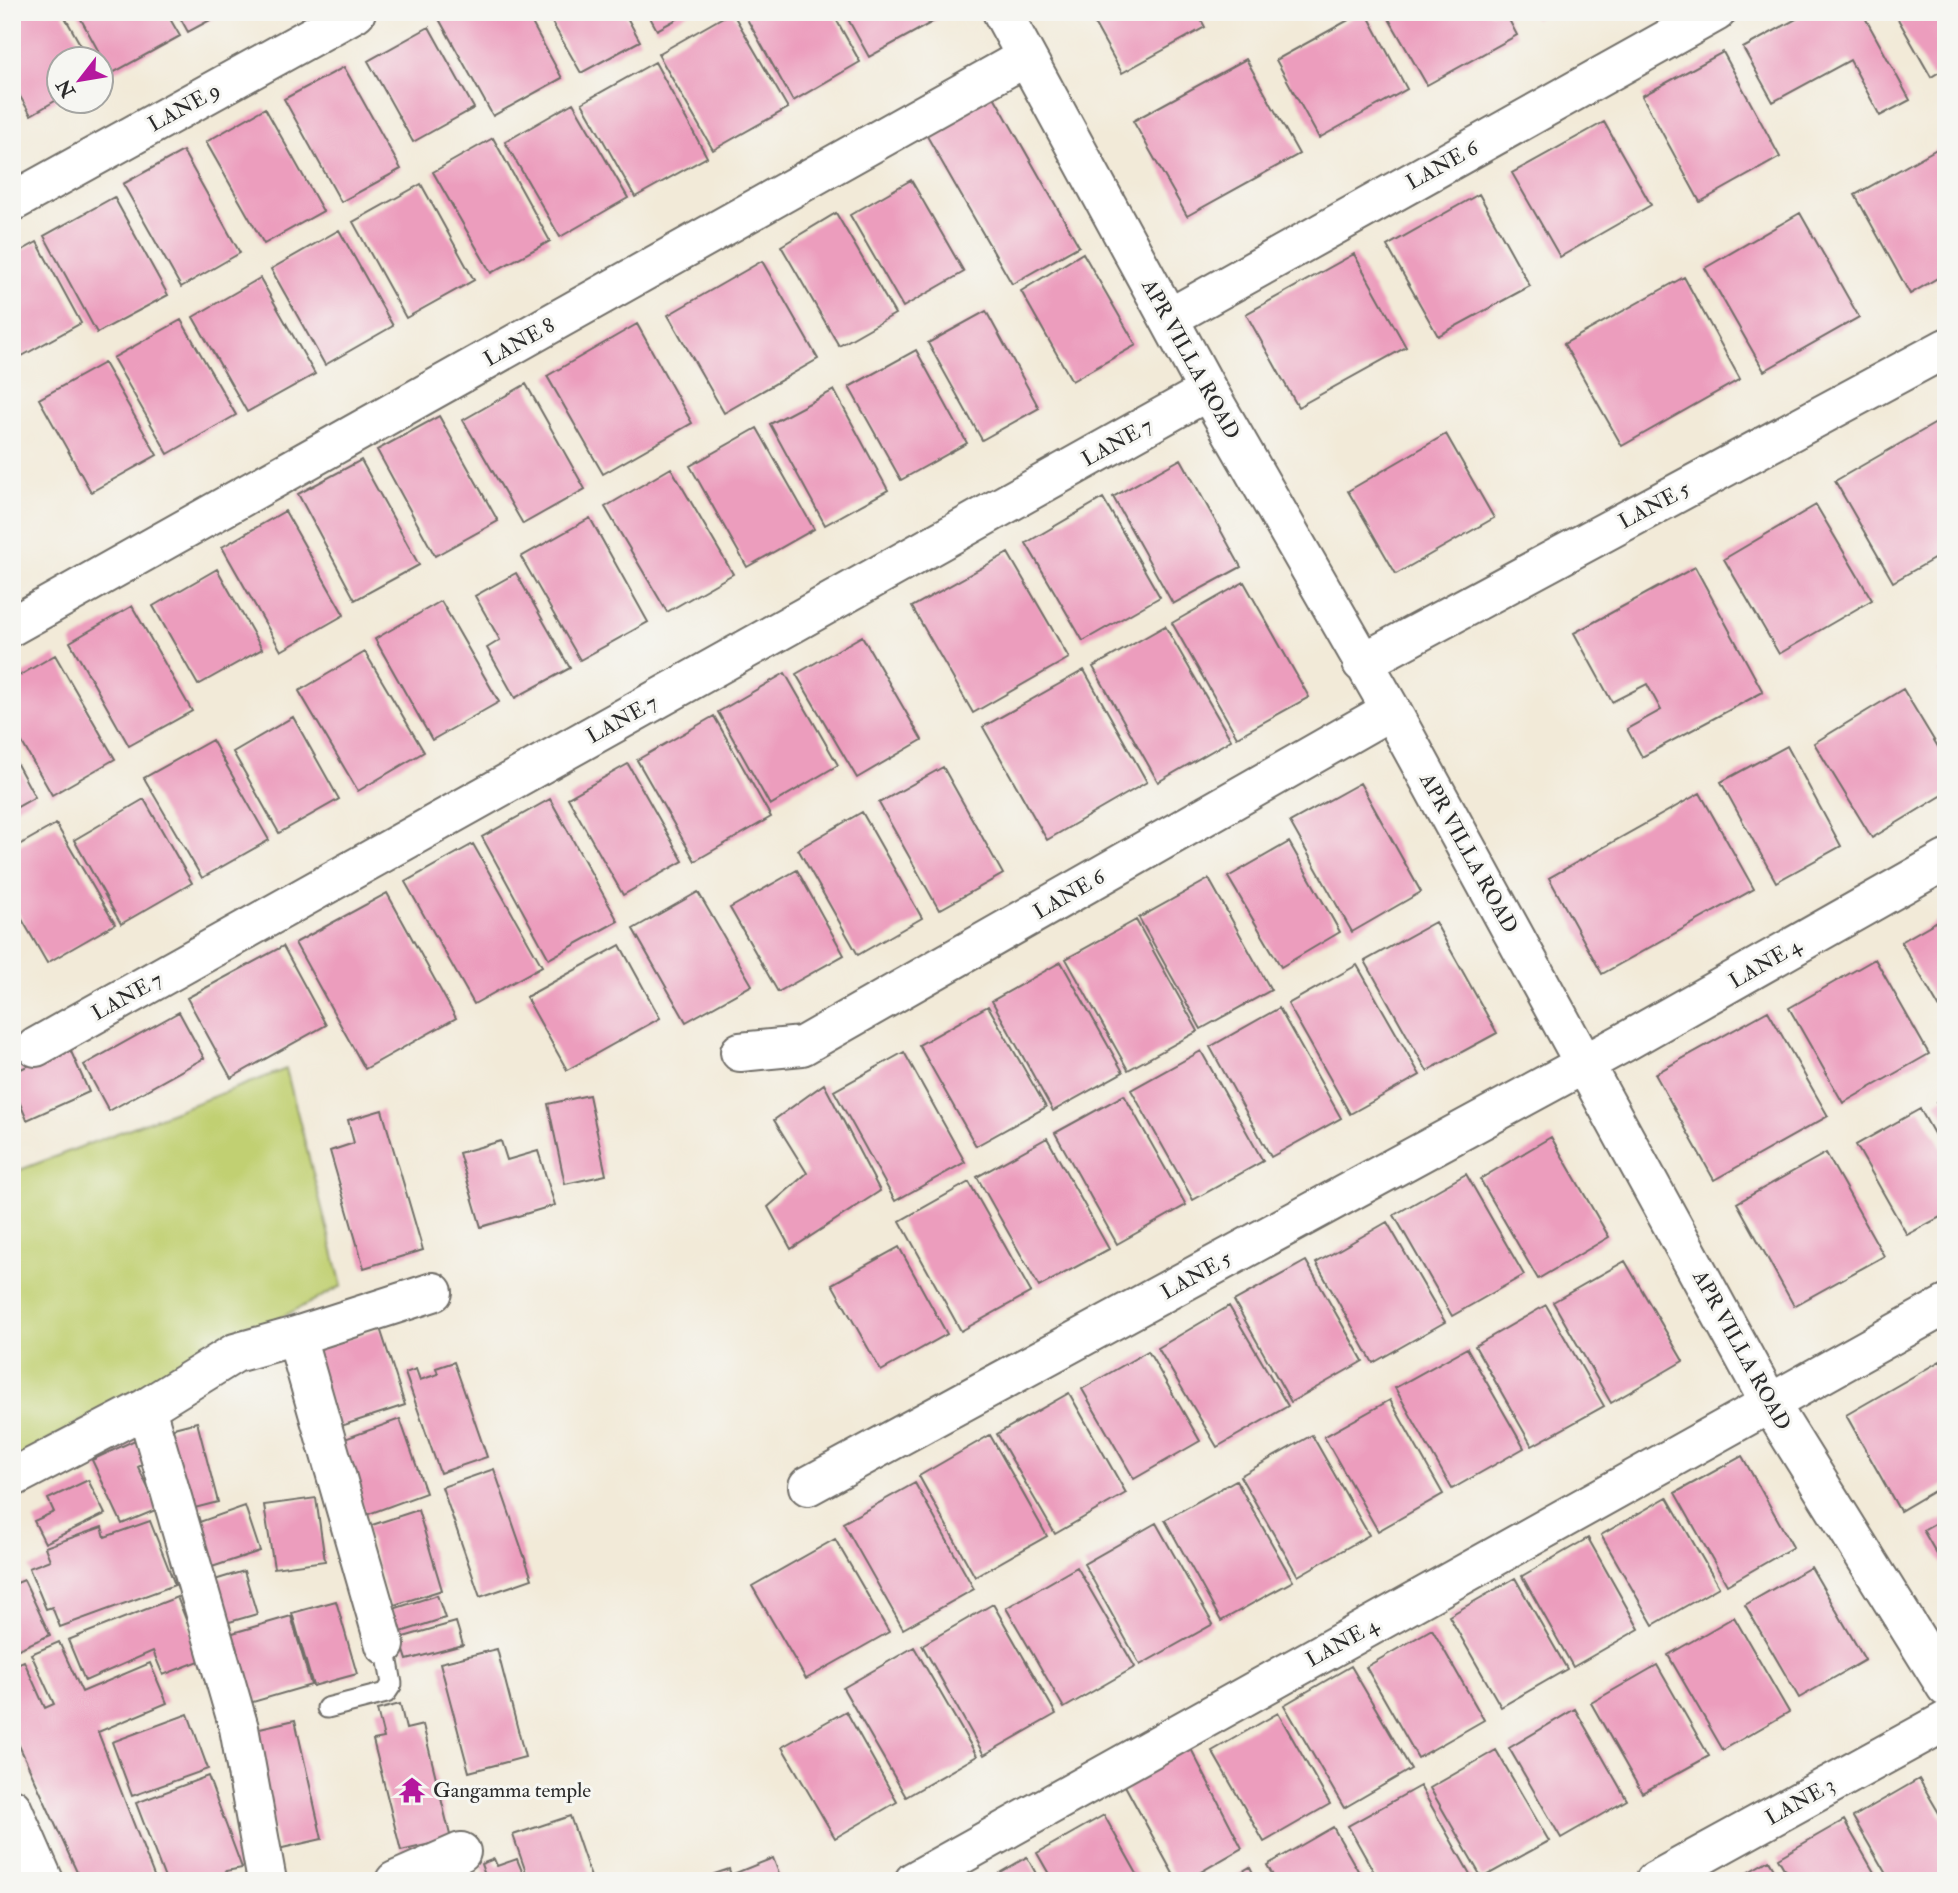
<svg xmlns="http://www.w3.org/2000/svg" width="1958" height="1893" font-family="'IM FELL Double Pica',serif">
<rect width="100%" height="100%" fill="#f6f6f2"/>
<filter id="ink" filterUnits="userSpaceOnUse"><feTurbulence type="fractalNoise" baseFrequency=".0143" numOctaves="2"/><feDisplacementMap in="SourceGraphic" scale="14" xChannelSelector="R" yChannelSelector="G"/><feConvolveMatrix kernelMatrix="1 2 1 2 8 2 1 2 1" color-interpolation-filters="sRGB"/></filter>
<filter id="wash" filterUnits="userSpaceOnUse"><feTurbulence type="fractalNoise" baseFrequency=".00686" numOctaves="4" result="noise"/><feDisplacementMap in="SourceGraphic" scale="28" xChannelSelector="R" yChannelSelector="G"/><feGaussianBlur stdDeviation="1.57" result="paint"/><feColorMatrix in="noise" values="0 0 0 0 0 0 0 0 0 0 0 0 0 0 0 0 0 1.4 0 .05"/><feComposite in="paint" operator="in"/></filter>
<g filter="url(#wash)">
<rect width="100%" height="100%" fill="#f2ead8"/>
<!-- green -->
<path fill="#c1d072" stroke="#767e4e" stroke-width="2" d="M286,1069L342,1286L72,1426L12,1463V1173Z"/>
<g id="blocks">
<!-- building -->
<path fill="#ec9dbd" d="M12,12H62L89,60H60V98L31,115L12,83Z
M77,12H166L180,36L111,74Z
M177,12H225L188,32Z
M451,12H526L562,78L493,116L439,19Z
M546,12H624L640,41L581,73Z
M647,12H690L657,30Z
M732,12L788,108L713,150L658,54Z
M743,12H832L860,62L793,101Z
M844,12H934L938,19L869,57Z
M1088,12H1197L1205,27L1122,73Z
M1363,12H1366L1407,89L1319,138L1276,60Z
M1385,12H1505L1517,35L1427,85Z
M1531,12H1547L1535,19Z
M1809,12H1862L1910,100L1880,116L1850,60L1773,102L1743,48Z
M1894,12H1946V68L1931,77Z
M429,27L474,108L413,142L368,61Z
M1723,52L1780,157L1700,202L1642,96Z
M1246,59L1299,154L1187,216L1133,121Z
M655,62L707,157L635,197L582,103Z
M344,67L401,169L341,202L284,99Z
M992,93L1079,246L1012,284L924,131Z
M12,103L21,119L12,124Z
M573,103L628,198L560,237L505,142Z
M265,108L323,211L264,244L206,142Z
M1604,122L1651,205L1560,257L1512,173Z
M493,138L550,241L491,273L433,172Z
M1942,146L1946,153V273L1910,294L1855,195Z
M183,151L240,253L181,287L123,184Z
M911,180L964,272L903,307L850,215Z
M421,184L474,280L406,318L353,222Z
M1479,194L1530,286L1438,336L1387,246Z
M114,197L168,295L97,333L44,236Z
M836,213L895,314L839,346L781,246Z
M1800,213L1859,317L1764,371L1705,268Z
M339,230L393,326L325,365L271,269Z
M37,242L81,323L22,356L12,339V256Z
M1083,253L1136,345L1072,381L1021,291Z
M1354,254L1406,347L1298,407L1246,314Z
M762,261L818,359L724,413L668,315Z
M1684,277L1740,379L1622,446L1564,344Z
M260,278L315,374L247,412L193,317Z
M986,311L1039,408L982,440L928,343Z
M181,320L236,415L168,454L113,358Z
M637,324L692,423L603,474L547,376Z
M916,350L967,443L901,480L849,387Z
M104,363L157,455L91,492L39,399Z
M526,384L585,489L523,524L463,420Z
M834,390L888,490L825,525L770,424Z
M439,416L498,521L435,556L377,450Z
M1936,423L1946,440V552L1893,582L1835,481Z
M757,428L814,529L747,567L690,466Z
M1446,434L1494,518L1396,574L1348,491Z
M1181,459L1241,567L1173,604L1113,497Z
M361,460L419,565L355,600L298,494Z
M671,468L733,574L667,612L605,507Z
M1103,498L1160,597L1083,641L1026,543Z
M1816,505L1872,600L1779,654L1724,559Z
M285,511L344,615L281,651L222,547Z
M590,518L648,622L580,660L521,557Z
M1008,553L1069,658L973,713L912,607Z
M1695,567L1763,692L1642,757L1627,729L1661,710L1647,684L1612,702L1574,633Z
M217,569L262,649L198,685L153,606Z
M516,573L570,668L515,698L487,648L500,640L475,596Z
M1244,582L1309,697L1237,737L1172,623Z
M441,601L499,702L432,740L375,639Z
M132,606L192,711L129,746L70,642Z
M1165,626L1231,740L1158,782L1093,667Z
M862,636L922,740L857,778L796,674Z
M365,652L424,752L358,791L299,691Z
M55,655L115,759L52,795L12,725V680Z
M1946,668V684L1939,672Z
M1084,670L1147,782L1047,840L983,727Z
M785,673L838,765L770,805L718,712Z
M1903,689L1946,760V793L1872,838L1814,743Z
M714,716L771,817L695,861L637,760Z
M293,717L339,799L279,833L233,752Z
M212,740L269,840L202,878L144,778Z
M1787,746L1841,846L1776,882L1721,782Z
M12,755L35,797L12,810Z
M628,764L683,861L623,895L568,798Z
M943,767L1003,874L939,910L879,803Z
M1360,783L1421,892L1352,932L1290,822Z
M1700,793L1754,889L1602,974L1549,878Z
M144,799L192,883L121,924L74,840Z
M550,799L618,921L549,959L482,837Z
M862,812L922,918L858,955L798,849Z
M56,824L115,924L47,963L12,902V849Z
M1289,842L1340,932L1281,967L1228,877Z
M473,844L542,966L474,1004L405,882Z
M797,870L844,955L778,992L730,908Z
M1209,879L1271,990L1201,1029L1139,918Z
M698,892L752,985L686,1022L633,929Z
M387,893L456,1018L365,1069L295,943Z
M1946,916V1019L1901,942Z
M1136,920L1198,1031L1128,1070L1066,959Z
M1435,922L1497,1033L1427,1071L1365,961Z
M620,945L660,1018L567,1070L526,997Z
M283,946L326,1025L231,1078L187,998Z
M1875,959L1929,1054L1843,1103L1789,1008Z
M1061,962L1123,1072L1053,1111L992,1001Z
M1357,965L1420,1075L1350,1114L1288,1004Z
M988,1006L1046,1107L976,1146L919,1045Z
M1279,1008L1341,1118L1271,1157L1210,1047Z
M1768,1011L1828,1116L1714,1180L1655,1074Z
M179,1012L204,1058L109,1111L84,1065Z
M69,1047L89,1092L27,1120L12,1085V1073Z
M1201,1051L1263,1161L1193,1200L1131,1090Z
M904,1052L965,1162L895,1201L834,1091Z
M824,1084L880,1191L791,1249L768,1207L807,1173L774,1120Z
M589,1095L606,1175L565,1184L548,1104Z
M1124,1095L1186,1205L1117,1244L1055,1133Z
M1946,1096V1119L1936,1102Z
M1920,1109L1946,1155V1214L1907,1235L1856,1145Z
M382,1110L423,1250L364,1268L330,1151L354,1143L348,1120Z
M1551,1137L1609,1237L1538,1279L1480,1179Z
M1047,1138L1109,1249L1039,1287L977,1177Z
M501,1141L507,1160L538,1151L555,1205L481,1227L459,1153Z
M1826,1153L1884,1256L1794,1306L1737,1203Z
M1466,1174L1524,1275L1452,1316L1394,1215Z
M969,1182L1031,1292L961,1331L900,1221Z
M1387,1222L1445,1322L1373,1363L1316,1263Z
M899,1247L947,1334L881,1371L832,1284Z
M1306,1261L1363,1361L1291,1402L1234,1301Z
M1625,1261L1683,1361L1611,1403L1553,1302Z
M1546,1305L1604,1406L1532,1446L1475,1346Z
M1229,1306L1288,1406L1217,1447L1158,1348Z
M380,1328L405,1405L338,1427L313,1351Z
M1467,1348L1524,1448L1452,1489L1395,1388Z
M1148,1351L1200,1441L1134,1479L1082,1389Z
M1940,1361L1946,1371V1484L1900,1511L1846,1415Z
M454,1362L487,1457L440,1473L405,1373L416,1369L420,1380L438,1374L436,1368Z
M1069,1393L1126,1493L1055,1534L997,1434Z
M1390,1400L1443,1494L1378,1531L1324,1437Z
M400,1419L426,1493L366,1515L339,1441Z
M197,1422L218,1502L179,1512L158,1432Z
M990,1435L1047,1536L975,1577L919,1476Z
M1312,1435L1369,1535L1298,1576L1240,1476Z
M135,1440L146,1463L138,1467L158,1509L122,1524L92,1460Z
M1742,1456L1793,1547L1727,1585L1675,1493Z
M494,1469L532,1579L480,1597L442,1487Z
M88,1480L105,1514L45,1543L34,1521L54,1512L48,1499Z
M1236,1480L1293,1581L1221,1621L1165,1520Z
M915,1483L974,1589L903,1629L843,1523Z
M1667,1497L1719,1587L1653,1625L1601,1535Z
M316,1498L325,1561L274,1568L264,1505Z
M245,1506L260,1551L200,1571L185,1527Z
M418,1510L442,1590L391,1606L366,1527Z
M1946,1517V1570L1923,1530Z
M150,1521L175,1585L60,1627L52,1607L46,1609L29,1568L50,1560L45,1547L102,1527L105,1537Z
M1156,1523L1213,1624L1140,1665L1084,1564Z
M1588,1538L1639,1629L1573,1667L1522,1576Z
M835,1539L889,1632L806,1679L752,1586Z
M1077,1567L1135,1667L1064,1708L1006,1608Z
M1811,1567L1865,1660L1799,1698L1745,1605Z
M244,1571L257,1614L219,1625L205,1583Z
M1515,1578L1567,1669L1501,1707L1449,1616Z
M24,1580L50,1635L12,1652V1585Z
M437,1595L445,1618L398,1633L390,1610Z
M177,1597L202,1660L163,1675L153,1651L85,1681L68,1640Z
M336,1601L357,1674L313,1686L292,1613Z
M993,1604L1056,1714L984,1755L922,1645Z
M291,1616L311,1685L239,1706L219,1637Z
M1734,1617L1789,1712L1723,1750L1668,1655Z
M456,1622L463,1645L407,1660L400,1638Z
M1432,1629L1484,1720L1418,1758L1366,1667Z
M59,1642L82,1692L150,1663L167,1703L98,1732L156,1881H81L12,1730V1666L24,1661L45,1708L54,1704L31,1654Z
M914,1647L977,1756L906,1797L843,1688Z
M497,1649L525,1757L469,1772L440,1663Z
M1657,1665L1709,1756L1642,1793L1591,1703Z
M1351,1666L1411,1769L1344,1808L1284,1705Z
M400,1704L406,1729L423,1725L451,1839L401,1851L373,1740L384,1738L377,1710Z
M1575,1709L1627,1800L1561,1838L1509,1748Z
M846,1711L897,1802L835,1838L782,1747Z
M1278,1713L1330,1804L1264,1842L1212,1751Z
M188,1714L208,1769L132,1796L112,1742Z
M295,1720L322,1839L278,1849L251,1730Z
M1188,1743L1242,1848L1185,1881H1177L1123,1782Z
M1496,1750L1549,1841L1482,1878L1430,1788Z
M208,1776L242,1868L226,1871L230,1881H166L136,1803Z
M1919,1779L1946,1825V1881H1890L1853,1817Z
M1420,1786L1474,1881H1379L1348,1826Z
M1104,1815L1141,1881H1053L1037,1853Z
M570,1816L592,1880L529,1881L513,1835Z
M1844,1820L1879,1881H1791L1778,1858Z
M1333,1827L1364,1881H1276L1267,1865Z
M12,1847L28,1881H12Z
M1027,1857L1040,1881H986L994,1876Z
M773,1858L782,1881H717L714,1874L729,1869L731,1875Z
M494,1859L497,1866L517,1859L526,1881H487L481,1864Z
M1769,1860L1781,1881H1733Z
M1250,1867L1257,1881H1226Z"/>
</g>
</g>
<g filter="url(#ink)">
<use href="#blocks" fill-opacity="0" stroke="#716e68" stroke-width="2"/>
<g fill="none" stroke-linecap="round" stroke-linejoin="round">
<!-- lane casing -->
<g stroke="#716e68" stroke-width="23">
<path id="lane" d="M327,1708L386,1693L392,1684L385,1645"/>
</g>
<!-- street casing -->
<g stroke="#716e68" stroke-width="42">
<path id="street" d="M1002,12L1208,391L1391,710L1770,1404L1946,1687
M12,202L356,12
M1169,318L1716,12
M12,626L1026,57
M1362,663L1946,348
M36,1047L1208,391
M740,1052L802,1046L1391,710
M296,1336L385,1645
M146,1408L239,1728L267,1881
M12,1478L146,1408L235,1353L296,1336L433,1292
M808,1486L1623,1043L1946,860
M12,1808L44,1881
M395,1881L461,1852
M914,1881L1946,1305
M1655,1881L1946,1721"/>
</g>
<!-- lane -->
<use href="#lane" stroke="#fff" stroke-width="19"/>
<!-- street -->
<use href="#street" stroke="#fff" stroke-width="38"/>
</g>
</g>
<!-- icons -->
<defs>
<g id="temple-bare" transform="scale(2.1)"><path d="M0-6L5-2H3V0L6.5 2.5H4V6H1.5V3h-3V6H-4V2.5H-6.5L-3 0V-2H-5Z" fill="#b5179e" stroke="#f6f6f2" stroke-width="2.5" paint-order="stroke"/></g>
</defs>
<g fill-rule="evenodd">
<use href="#temple-bare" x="412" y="1790"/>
</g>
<g text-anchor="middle" stroke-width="6" stroke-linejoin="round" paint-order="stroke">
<!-- street labels -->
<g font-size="21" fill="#2b2b2b" stroke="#f6f6f2">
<text transform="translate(184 107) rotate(-29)" y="7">LANE 9</text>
<text transform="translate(1442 165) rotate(-29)" y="7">LANE 6</text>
<text transform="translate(519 342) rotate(-29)" y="7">LANE 8</text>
<text transform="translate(1191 359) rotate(61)" y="7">APR VILLA ROAD</text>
<text transform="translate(1117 442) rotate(-29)" y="7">LANE 7</text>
<text transform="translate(1654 505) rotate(-28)" y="7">LANE 5</text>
<text transform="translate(622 719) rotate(-29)" y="7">LANE 7</text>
<text transform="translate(1469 853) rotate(61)" y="7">APR VILLA ROAD</text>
<text transform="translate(1069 894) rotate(-30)" y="7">LANE 6</text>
<text transform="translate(1765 963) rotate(-30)" y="7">LANE 4</text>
<text transform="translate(127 996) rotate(-29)" y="7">LANE 7</text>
<text transform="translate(1196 1275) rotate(-29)" y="7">LANE 5</text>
<text transform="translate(1742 1350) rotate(61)" y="7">APR VILLA ROAD</text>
<text transform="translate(1342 1642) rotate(-29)" y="7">LANE 4</text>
<text transform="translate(1800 1801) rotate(-29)" y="7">LANE 3</text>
</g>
<!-- poi labels -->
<g font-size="21" fill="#2b2b2b" stroke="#f6f6f2" text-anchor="start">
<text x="433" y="1797">Gangamma temple</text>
</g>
</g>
<!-- margin -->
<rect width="1958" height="1893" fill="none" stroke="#f6f6f2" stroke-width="42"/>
<!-- north arrow -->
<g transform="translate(80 80) rotate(239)"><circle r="33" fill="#f6f6f2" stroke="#a5a5a2" stroke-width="2"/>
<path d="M0-5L12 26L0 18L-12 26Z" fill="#b5179e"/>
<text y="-10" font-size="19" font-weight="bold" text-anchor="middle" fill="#2b2b2b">N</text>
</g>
</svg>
